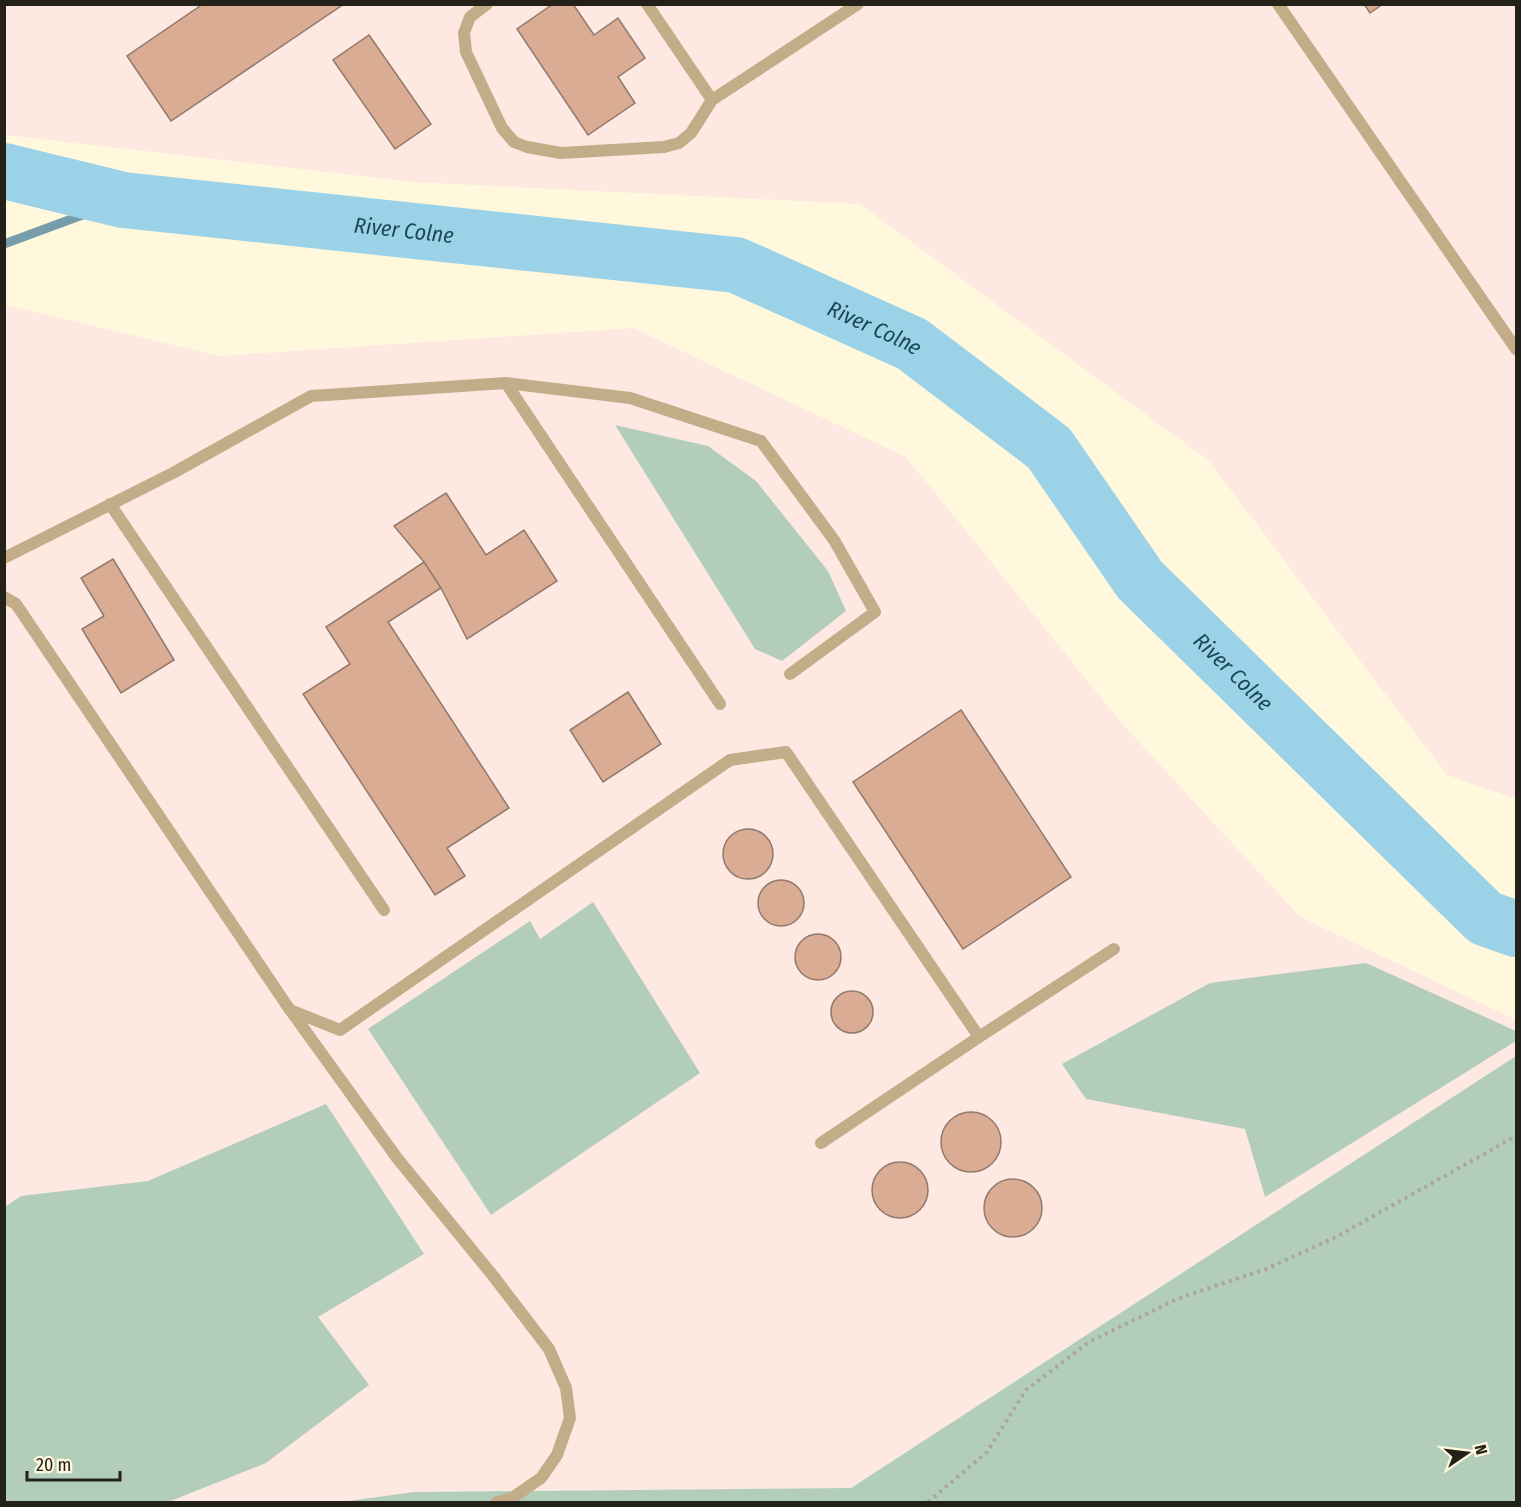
<svg xmlns="http://www.w3.org/2000/svg" width="1521" height="1507" font-family="'Fira Sans Condensed',sans-serif">
<rect width="100%" height="100%" fill="#fff8dd"/>
<!-- industrial -->
<path fill="#fde8e2" d="M5,5H1516V799L1447,775L1208,460L860,204L414,182L5,135Z
M5,305L220,356L633,328L906,457L1119,720L1300,917L1516,1020V1056L851,1488L414,1492L341,1502H5Z"/>
<!-- green -->
<path fill="#b2ceba" d="M615,425L708,446L756,481L828,571L846,611L782,661L755,649Z
M593,902L700,1073L491,1215L368,1029L530,921L540,939Z
M1366,963L1516,1031V1041L1265,1197L1245,1129L1086,1099L1062,1064L1210,983Z
M1516,1056V1502H341L414,1492L851,1488Z
M326,1104L424,1254L318,1317L369,1385L266,1463L168,1502H5V1207L21,1196L148,1181Z"/>
<g fill="none" stroke-linecap="round" stroke-linejoin="round">
<!-- stream -->
<path stroke="#789daa" stroke-width="9" d="M4,244L123,200"/>
<!-- river -->
<path stroke="#9cd2e8" stroke-width="56" id="s1" d="M4,171L123,200L736,265L912,344L1049,448L1140,580L1485,918L1516,929"/>
</g>
<!-- building -->
<path fill="#d9ac93" stroke="#91796c" stroke-width="1.5" d="M203,4H344L171,121L127,56Z
M553,4H573L594,35L618,18L645,58L618,77L635,103L588,135L517,29Z
M1364,4H1383L1370,13Z
M369,35L431,124L395,149L333,60Z
M446,493L486,555L524,530L557,581L467,639L441,588L424,562L394,526Z
M113,559L174,660L121,693L82,629L104,616L81,578Z
M424,562L441,588L388,622L509,808L447,848L465,876L435,895L303,694L350,664L326,627Z
M628,692L661,744L603,782L570,730Z
M961,710L1071,877L963,949L853,782Z
M723 854a25 25 0 1 1 50 0a25 25 0 1 1-50 0Z
M758 903a23 23 0 1 1 46 0a23 23 0 1 1-46 0Z
M795 957a23 23 0 1 1 46 0a23 23 0 1 1-46 0Z
M831 1012a21 21 0 1 1 42 0a21 21 0 1 1-42 0Z
M941 1142a30 30 0 1 1 60 0a30 30 0 1 1-60 0Z
M872 1190a28 28 0 1 1 56 0a28 28 0 1 1-56 0Z
M984 1208a29 29 0 1 1 58 0a29 29 0 1 1-58 0Z"/>
<g fill="none" stroke-linecap="round" stroke-linejoin="round">
<!-- path -->
<path stroke="#aca793" stroke-width="4" stroke-dasharray="3 4.5" stroke-linecap="butt" d="M928,1502L987,1452L1026,1390L1089,1342L1179,1298L1266,1269L1336,1237L1516,1136"/>
<!-- lane -->
<path stroke="#c3ad89" stroke-width="12" d="M487,4L470,17L464,33L466,52L502,128L514,142L527,147L561,153L664,147L679,143L691,133L712,100
M647,4L712,100L858,4
M1278,4L1516,349
M506,383L720,704
M110,504L384,910
M4,558L173,473L311,396L506,383L630,398L761,441L834,540L875,612L790,674
M4,597L16,604L290,1010L340,1030L730,760L786,752L979,1037L821,1143
M291,1011L397,1158L494,1277L549,1349L566,1388L570,1418L557,1455L541,1478L512,1498L497,1502
M979,1037L1114,949"/>
</g>
<g text-anchor="middle" stroke-width="5" stroke-linejoin="round" paint-order="stroke">
<!-- water labels -->
<g font-size="22" font-style="italic" fill="#194757" stroke="#fff8dd">
<text dy="8" stroke="none"><textPath href="#s1" startOffset="405">River Colne</textPath></text>
<text dy="8" stroke="none"><textPath href="#s1" startOffset="891">River Colne</textPath></text>
<text dy="8" stroke="none"><textPath href="#s1" startOffset="1395">River Colne</textPath></text>
</g>
</g>
<!-- border -->
<rect width="1521" height="1507" fill="none" stroke="#242118" stroke-width="12"/>
<!-- north arrow -->
<g transform="translate(1467 1453) rotate(76)" stroke="#fff8dd" stroke-width="4.5" paint-order="stroke">
<path d="M0-4.5L10 22L0 15L-10 22Z" fill="#242118"/>
<text y="-9" font-size="16" font-weight="bold" text-anchor="middle" fill="#242118">N</text>
</g>
<!-- scale -->
<path d="M27 1471v9h93v-9" fill="none" stroke="#242118" stroke-width="3"/>
<text x="36" y="1471" font-size="18" fill="#242118" stroke="#fff8dd" stroke-width="4.5" paint-order="stroke">20 m</text>
</svg>
